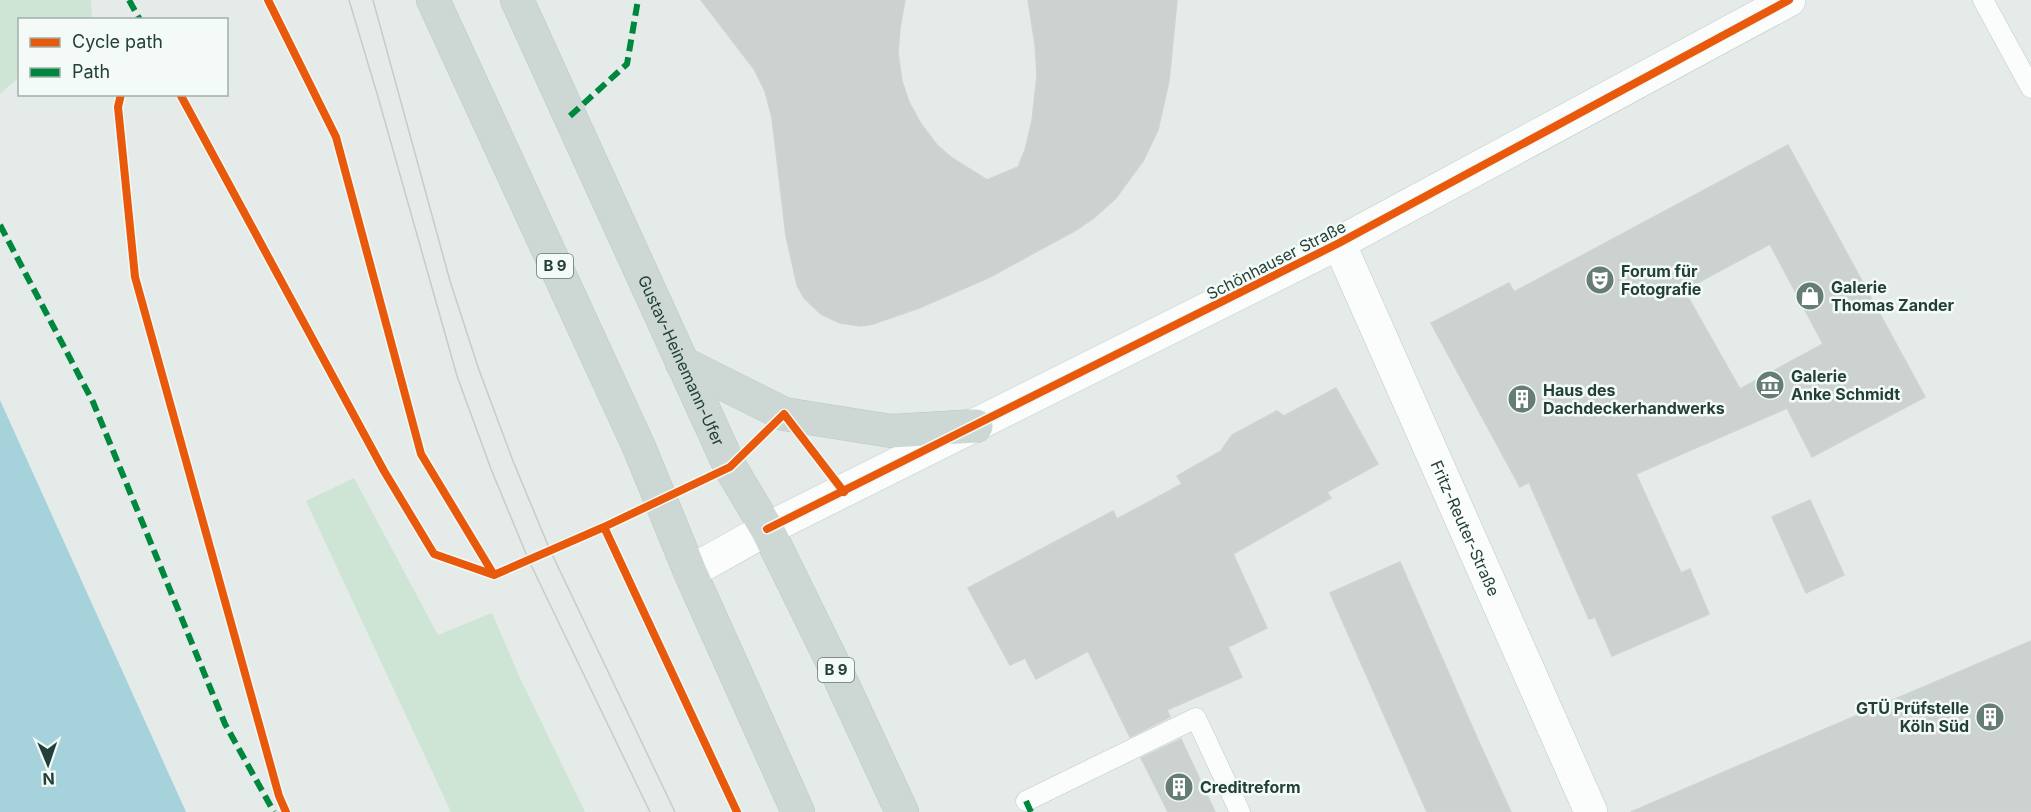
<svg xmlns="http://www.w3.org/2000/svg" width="2031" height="812" font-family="Inter,sans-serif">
<rect width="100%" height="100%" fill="#e5ebe8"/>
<!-- green -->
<path fill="#cee4d5" d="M0,0H91L92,17L89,20H20L19,77L0,94Z
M354,478L438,635L492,613L519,676L585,812H451L306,501Z"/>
<!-- water -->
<path fill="#a5d2db" d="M0,400L4,409L186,812H0Z"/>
<!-- building -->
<path fill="#ccd2d0" stroke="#ced4d1" stroke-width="1.5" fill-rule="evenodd" d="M701,0H905L900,28L898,53L902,81L909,102L921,124L937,145L952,158L987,180L1018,167L1025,150L1032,121L1037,75L1035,44L1028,0H1177L1169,81L1158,130L1143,161L1116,198L1094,218L1076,230L990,277L919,308L873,324L861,326L840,323L821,314L804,298L797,285L786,236L772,118L765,91L754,69Z
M1788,145L1925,397L1812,457L1787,408L1636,474L1681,573L1690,569L1709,614L1612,656L1595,617L1589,619L1529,482L1520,487L1431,323L1509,283L1514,292ZM1770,244L1823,344L1740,389L1684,290Z
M1336,388L1378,464L1327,492L1331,498L1233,554L1267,628L1228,647L1242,677L1167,710L1170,717L1130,737L1088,651L1036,679L1025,658L1010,665L968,588L1113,511L1117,519L1182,484L1177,476L1221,451L1232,435L1277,411L1284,416Z
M1810,500L1844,575L1806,593L1772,517Z
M1400,562L1478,740L1511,812H1427L1330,593Z
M2031,641V812H1631L1731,769Z
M1181,739L1215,812H1168L1141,758Z"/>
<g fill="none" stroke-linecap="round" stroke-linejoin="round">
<!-- service casing -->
<g stroke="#c2c8c6" stroke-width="21">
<path id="service" d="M1983,0L2031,88
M1026,801L1196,718L1240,812"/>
</g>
<!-- minor casing -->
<g stroke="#c2c8c6" stroke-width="34">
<g id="minor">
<path id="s1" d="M1339,243L1591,812"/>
</g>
</g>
<!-- tertiary casing -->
<g stroke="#c2c8c6" stroke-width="34">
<path id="tertiary" d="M690,572L767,529L1339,243L1789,0"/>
</g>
<!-- primary casing -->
<g stroke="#bdc7c4" stroke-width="34">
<g id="primary">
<path d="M433,0L639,447L690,572L798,812"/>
<path id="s2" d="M517,0L730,467L767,529L829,655L902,812"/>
<path d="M682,363L784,414L891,431L976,426"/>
</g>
</g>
<!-- service -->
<use href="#service" stroke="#fbfcfc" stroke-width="20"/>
<!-- minor -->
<use href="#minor" stroke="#fbfcfc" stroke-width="33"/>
<!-- tertiary -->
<use href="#tertiary" stroke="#fbfcfc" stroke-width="33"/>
<!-- primary -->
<use href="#primary" stroke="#cdd7d4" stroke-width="33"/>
<!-- tram -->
<path stroke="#c7ccca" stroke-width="1.5" d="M349,0L378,97L457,376L491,469L529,561L650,812
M373,0L450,281L479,370L513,461L550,550L675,812"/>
<!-- quiet -->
<path stroke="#00873e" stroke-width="6" stroke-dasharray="12 6" stroke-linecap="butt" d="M129,0L140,20
M570,116L627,64L638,0
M0,225L93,402L225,724L274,812
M1026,801L1031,812"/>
<!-- cycleway casing -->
<g stroke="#f4faf7" stroke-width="11">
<path id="cycleway" d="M268,0L336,137L421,454L494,575
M121,94L118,107L135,277L279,796L286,812
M180,94L384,471L434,554L494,575L604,527L730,467L784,414L844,492
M604,527L737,812
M767,529L1339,243L1789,0"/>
</g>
<!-- cycleway -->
<use href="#cycleway" stroke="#e8590c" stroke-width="8"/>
</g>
<!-- icons -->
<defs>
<g id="theatre-disc" transform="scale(1.5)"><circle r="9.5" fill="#667c76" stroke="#f4faf7"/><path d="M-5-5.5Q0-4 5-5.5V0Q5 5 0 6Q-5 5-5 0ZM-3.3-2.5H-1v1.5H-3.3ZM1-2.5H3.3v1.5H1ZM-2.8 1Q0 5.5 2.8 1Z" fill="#fff"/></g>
<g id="shop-disc" transform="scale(1.5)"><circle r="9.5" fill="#667c76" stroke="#f4faf7"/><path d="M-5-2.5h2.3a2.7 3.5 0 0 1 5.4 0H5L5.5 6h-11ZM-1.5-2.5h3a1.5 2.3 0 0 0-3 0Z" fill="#fff"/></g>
<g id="museum-disc" transform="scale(1.5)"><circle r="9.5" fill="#667c76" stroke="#f4faf7"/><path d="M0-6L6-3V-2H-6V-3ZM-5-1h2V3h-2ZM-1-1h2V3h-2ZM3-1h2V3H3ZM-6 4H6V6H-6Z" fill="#fff"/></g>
<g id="building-disc" transform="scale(1.5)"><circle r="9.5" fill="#667c76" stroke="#f4faf7"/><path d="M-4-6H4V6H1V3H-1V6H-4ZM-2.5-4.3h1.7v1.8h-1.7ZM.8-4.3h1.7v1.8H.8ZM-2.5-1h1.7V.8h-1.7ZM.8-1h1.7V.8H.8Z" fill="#fff"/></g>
</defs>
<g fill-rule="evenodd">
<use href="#theatre-disc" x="1600" y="280"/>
<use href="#shop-disc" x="1810" y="296"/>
<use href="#museum-disc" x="1770" y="385"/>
<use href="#building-disc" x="1522" y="399"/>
<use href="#building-disc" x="1990" y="717"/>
<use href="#building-disc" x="1179" y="787"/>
</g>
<g text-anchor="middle" stroke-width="5" stroke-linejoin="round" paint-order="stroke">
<!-- shield labels -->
<g fill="#f4faf7" stroke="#617872" stroke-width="1.5">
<rect x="537" y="254" width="36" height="24" rx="4.5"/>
<rect x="818" y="658" width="36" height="24" rx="4.5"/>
</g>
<g font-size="15" font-weight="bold" fill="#224039">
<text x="555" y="271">B 9</text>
<text x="836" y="675">B 9</text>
</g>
<!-- street labels -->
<g font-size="16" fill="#224039" stroke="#f4faf7">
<text transform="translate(1276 260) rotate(-27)" y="6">Schönhauser Straße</text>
<text dy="6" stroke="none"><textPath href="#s2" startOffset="396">Gustav-Heinemann-Ufer</textPath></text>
<text dy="6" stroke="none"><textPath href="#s1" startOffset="312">Fritz-Reuter-Straße</textPath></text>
</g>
<!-- poi labels -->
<g font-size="16" font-weight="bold" fill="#224039" stroke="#f4faf7" text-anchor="start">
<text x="1621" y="277">Forum für<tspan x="1621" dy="18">Fotografie</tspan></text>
<text x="1831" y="293">Galerie<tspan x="1831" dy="18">Thomas Zander</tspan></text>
<text x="1791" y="382">Galerie<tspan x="1791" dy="18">Anke Schmidt</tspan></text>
<text x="1543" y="396">Haus des<tspan x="1543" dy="18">Dachdeckerhandwerks</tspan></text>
<text x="1969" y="714" text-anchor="end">GTÜ Prüfstelle<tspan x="1969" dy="18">Köln Süd</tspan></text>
<text x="1200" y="793">Creditreform</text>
</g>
</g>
<!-- legend -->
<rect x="18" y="18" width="210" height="78" fill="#f4faf7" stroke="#a0b0ab" stroke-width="1.5"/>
<rect x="30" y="38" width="30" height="9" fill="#e8590c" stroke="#a0b0ab" stroke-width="1.5"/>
<text x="72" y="48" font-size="18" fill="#224039">Cycle path</text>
<rect x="30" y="68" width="30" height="9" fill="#00873e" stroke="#a0b0ab" stroke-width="1.5"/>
<text x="72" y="78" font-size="18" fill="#224039">Path</text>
<!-- north arrow -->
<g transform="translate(48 764) rotate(178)" stroke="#f4faf7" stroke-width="4.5" paint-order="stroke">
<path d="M0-4.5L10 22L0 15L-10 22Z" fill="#224039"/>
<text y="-9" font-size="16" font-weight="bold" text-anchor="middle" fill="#224039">N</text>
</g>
</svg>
